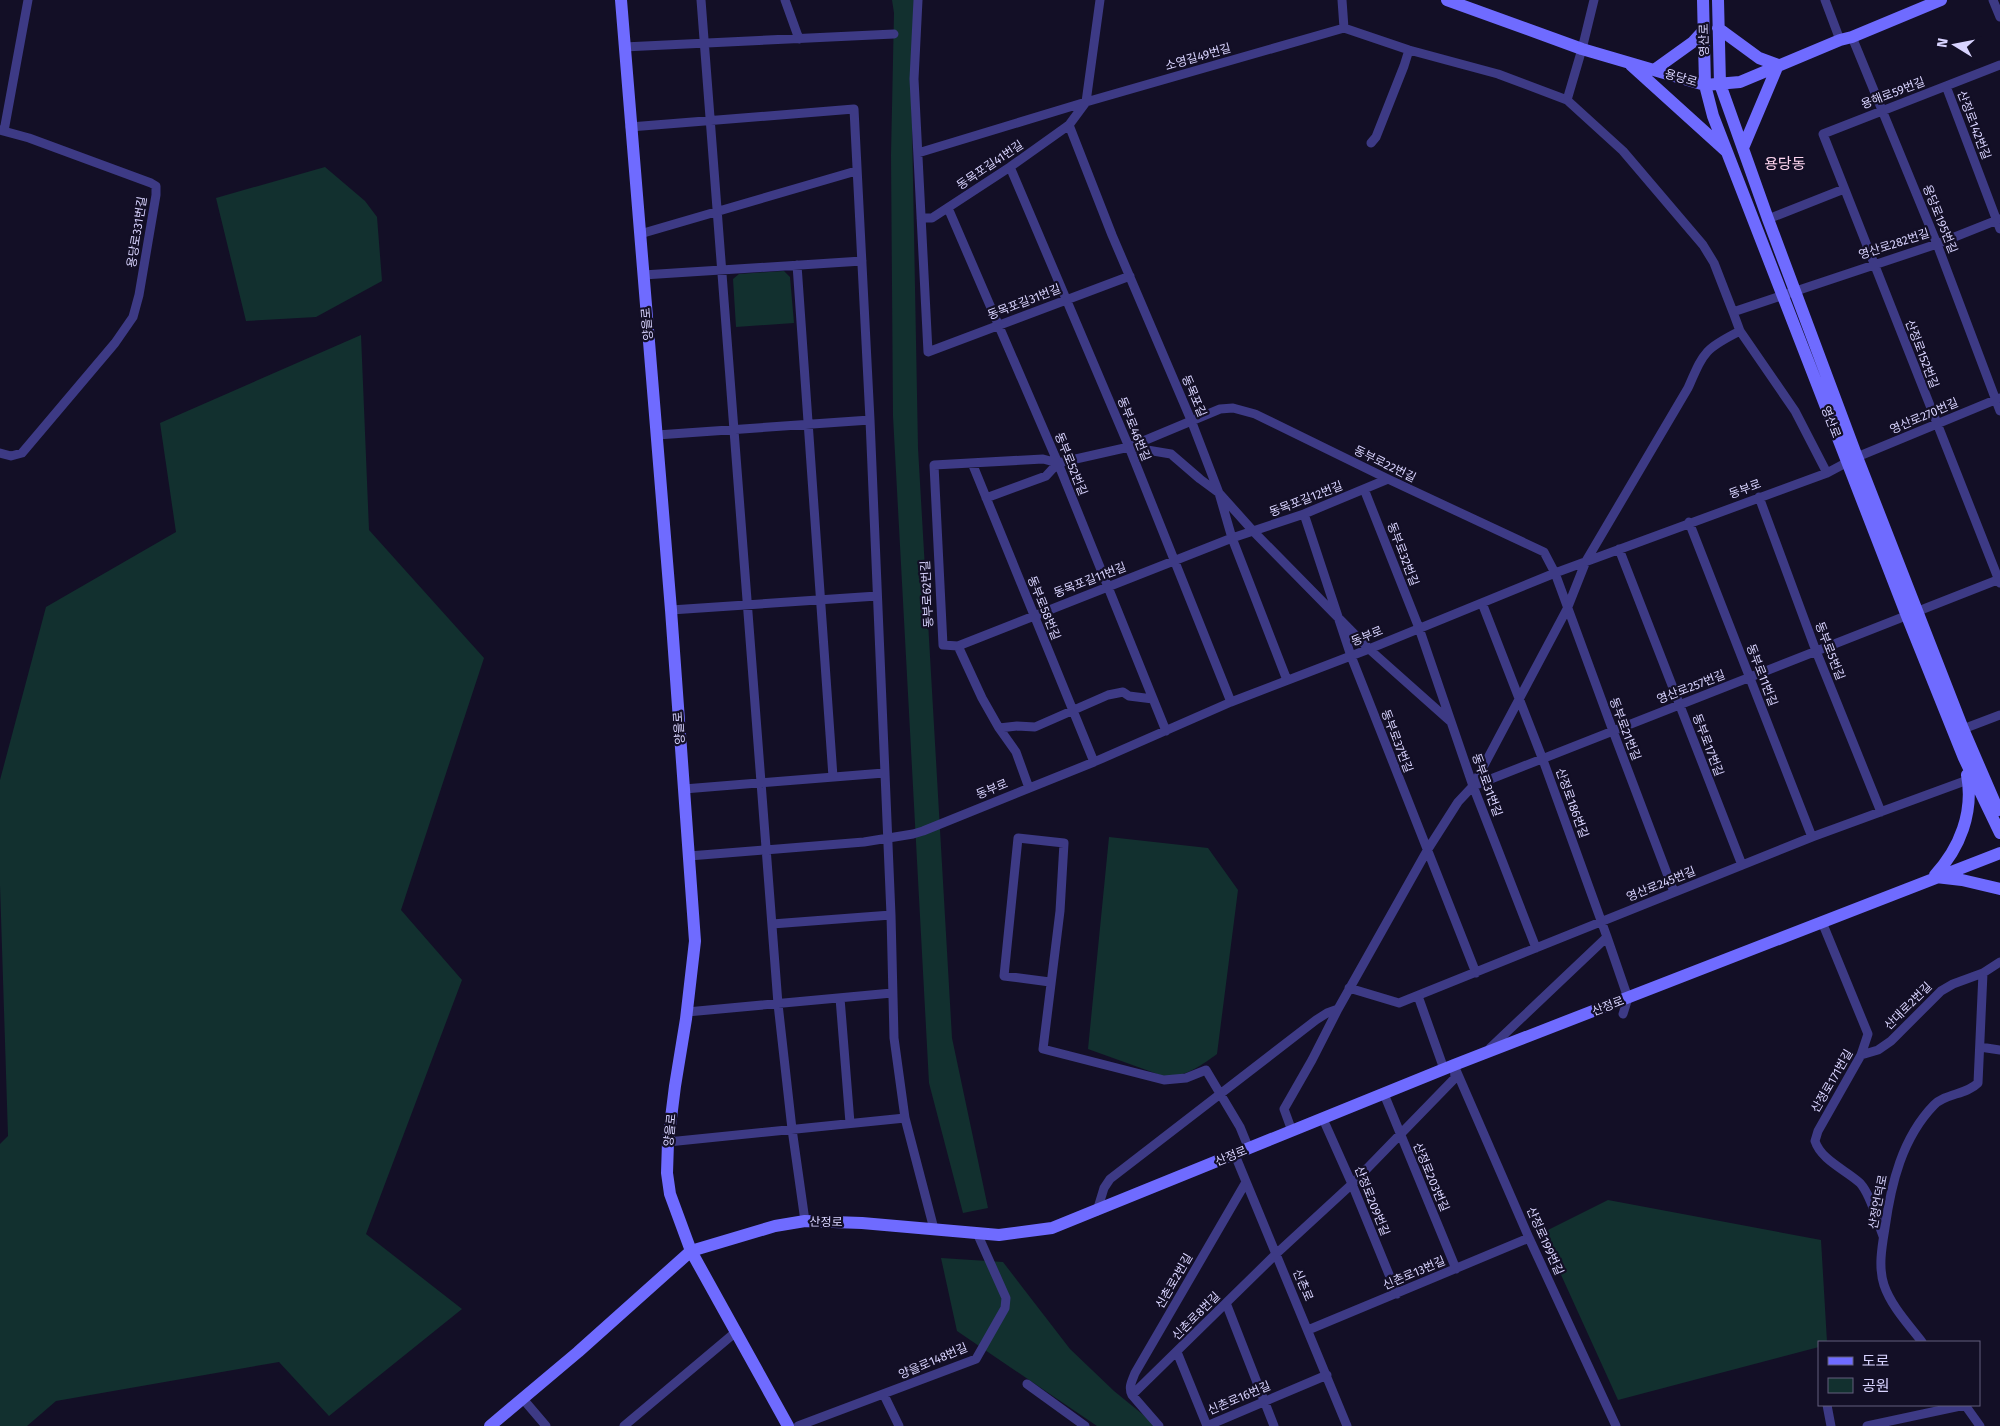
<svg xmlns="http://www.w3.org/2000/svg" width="2000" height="1426" font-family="'Fira Sans','Noto Sans KR',sans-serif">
<rect width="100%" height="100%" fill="#130f26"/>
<!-- green -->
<path fill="#12302f" d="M892,0H914L911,73L918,448L952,1038L988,1208L963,1213L929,1083L893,416L891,155L894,13Z
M325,167L365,201L377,217L382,281L316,317L246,321L216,198Z
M784,271L790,277L794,323L736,327L733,279L739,274Z
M361,335L369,530L484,658L401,910L462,980L366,1234L462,1309L329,1416L279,1362L56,1401L27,1426H0V1144L8,1136L0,885V780L46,607L176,532L160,423Z
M1109,837L1208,848L1238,890L1217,1054C1202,1065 1183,1079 1163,1076L1088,1049Z
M1608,1200L1821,1240L1827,1342H1819V1347L1618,1400L1542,1233Z
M941,1258L1003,1262L1070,1349L1114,1391L1157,1426H1097L957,1331Z"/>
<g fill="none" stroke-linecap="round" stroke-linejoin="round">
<!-- street -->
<path stroke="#3d3a85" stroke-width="9" d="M701,0L778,1004L792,1129L805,1221
M785,0L799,39
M918,0L914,79L928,352L1130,276
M1342,0L1344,28
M1825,0L1840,40
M1993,0L2000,17
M1344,28L1409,50L1498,74L1567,100L1623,151L1703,245L1714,263L1733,312L1937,244L2000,219
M1852,37L1937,244L2000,411
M624,47L894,34
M2000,65L1823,134L2000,583
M1946,86L2000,229
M1567,100L1582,49L1594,0
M1069,125L1112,235L1191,420L1219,493L1232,538L1287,680
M630,127L854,109L870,420L891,915L894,1038L905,1118L934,1229
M0,130L29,138L151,183L156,186V195L139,295L133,317L115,343L22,453L11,456L0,453
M4,131L28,0
M1371,143L1376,137L1404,66L1409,50
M918,153L1086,102L1100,0
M1010,167L1129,447L1231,702
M948,208L1058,463L1166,731
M921,218H932L1010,167L1069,125L1086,102L1344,28
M1768,219L1844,189
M640,234L856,171
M797,265L833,777
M643,275L862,261
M1733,312L1740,331L1795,411L1827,473
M657,435L870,420
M1129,447L1171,454L1200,479L1219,493L1254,532L1369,649L1451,722
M972,463L1094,762
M1058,463L1043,459L934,465L943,645L958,646L1232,538L1304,514L1388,479
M1364,489L1419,628L1473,786L1536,948
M1759,497L1816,651L1881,812
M986,498L1046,476L1058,463L1129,447L1220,409L1233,408L1255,414L1388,479L1544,552L1555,573L1613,731L1674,892
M1304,514L1351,656L1476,973
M1689,522L1812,837
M1619,549L1742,865
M1482,603L1543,760L1607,937L1628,998L1623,1014
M671,610L877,596
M958,646L982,698L999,728L1016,752L1029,788
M999,728L1017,726L1035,727L1108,695L1123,692L1129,696L1153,699
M1963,729L2000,715
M1473,786L2000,579
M684,789L884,773
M689,856L864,842L913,834L923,831L1094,762L1231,702L1369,649L1555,573L1827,473L1857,457L2000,398
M1822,922L1868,1034L1861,1055L1818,1131L1815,1141C1821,1160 1846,1170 1860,1183C1871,1195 1877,1221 1883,1236
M772,924L891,915
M1050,982L1004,976L1018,838L1064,843L1060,911L1043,1049L1164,1080L1186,1078L1206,1070L1240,1127L1249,1149
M1349,988L1399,1003L1812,837L1973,778
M1418,996L1444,1069
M840,998L850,1123
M687,1012L892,993
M1980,1047L2000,1050
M1490,1048L1607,937
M1861,1055L1878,1050L1891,1041L1941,991L1953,984L1983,973L2000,962
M1456,1070L1529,1238L1616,1426
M1384,1094L1456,1269
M1323,1119L1352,1184L1397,1294
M1292,1131L1284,1109L1312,1060L1338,1009
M668,1142L905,1118
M1235,1155L1347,1426
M1097,1211L1104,1188L1110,1179L1316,1020L1327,1013L1338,1009L1428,849L1458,802L1473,786L1567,609L1586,561L1688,388C1704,352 1704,349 1740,331
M1226,1303L1274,1426
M1308,1330L1529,1238
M1922,1342C1909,1325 1891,1306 1884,1285C1878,1267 1882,1246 1885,1228C1891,1184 1902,1138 1934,1105C1946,1093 1966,1095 1978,1083L1983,973
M1177,1352L1207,1426L1327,1375
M1027,1384L1085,1426
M884,1395L899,1426
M1132,1395L1276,1254L1352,1184L1455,1078L1454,1065
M523,1399L546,1426
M1827,1405L1831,1426
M1965,1405L1980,1426
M624,1426L737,1331
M798,1426L976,1359L1005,1308L1006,1298L977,1233
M1159,1426L1132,1395C1128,1387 1132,1381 1135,1373L1246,1182
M1867,1426L1965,1405"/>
<!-- secondary -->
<path stroke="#6f6bff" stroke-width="12" d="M621,0L671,610L695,941L686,1019L675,1086L668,1142L667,1173L670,1194L691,1251L788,1426
M1447,0L1582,49L1705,85L1740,82L1840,40L1852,37L1941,0
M1703,0L1705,85L1713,116L1907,616L1964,758L2000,833
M1718,0L1720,84L1768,219L1857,457L1963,729L1998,810
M1718,28L1759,58L1778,65L1743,148
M1631,65L1726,151
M1654,70L1693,42L1704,30
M1935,875C1960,848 1974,812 1967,775
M1936,877L1962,880L2000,889
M490,1426L578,1352L691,1251L775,1226L805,1221L862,1223L999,1235L1052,1228L1454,1065L2000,853"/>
</g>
<g text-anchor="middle" stroke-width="4.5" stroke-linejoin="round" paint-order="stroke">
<!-- street labels -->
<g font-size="12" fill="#d9d4ff" stroke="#130f26">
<text transform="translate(1704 40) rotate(-91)" y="4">영산로</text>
<text transform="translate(1198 57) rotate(-16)" y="4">소영길49번길</text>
<text transform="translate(1681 78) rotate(16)" y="4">용당로</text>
<text transform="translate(1893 93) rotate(-21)" y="4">용해로59번길</text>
<text transform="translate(1974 125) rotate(69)" y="4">산정로142번길</text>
<text transform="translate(990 165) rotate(-34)" y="4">동목포길41번길</text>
<text transform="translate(1940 219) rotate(68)" y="4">용당로195번길</text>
<text transform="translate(137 232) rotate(-81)" y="4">용당로331번길</text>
<text transform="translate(1894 244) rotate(-18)" y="4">영산로282번길</text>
<text transform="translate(1024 302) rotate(-21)" y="4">동목포길31번길</text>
<text transform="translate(647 324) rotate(-95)" y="4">양을로</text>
<text transform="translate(1922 354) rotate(69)" y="4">산정로152번길</text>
<text transform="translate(1194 396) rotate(67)" y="4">동목포길</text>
<text transform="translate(1924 416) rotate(-23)" y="4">영산로270번길</text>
<text transform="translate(1831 422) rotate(69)" y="4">영산로</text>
<text transform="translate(1134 429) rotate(68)" y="4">동부로46번길</text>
<text transform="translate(1071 464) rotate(68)" y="4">동부로52번길</text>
<text transform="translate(1385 464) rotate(26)" y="4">동부로22번길</text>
<text transform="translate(1745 489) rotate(-20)" y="4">동부로</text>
<text transform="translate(1306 499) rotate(-21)" y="4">동목포길12번길</text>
<text transform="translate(1403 554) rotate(69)" y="4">동부로32번길</text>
<text transform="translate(1090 580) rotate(-21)" y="4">동목포길11번길</text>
<text transform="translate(927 594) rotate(-93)" y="4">동부로62번길</text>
<text transform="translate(1044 608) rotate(68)" y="4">동부로58번길</text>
<text transform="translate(1367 636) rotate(-22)" y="4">동부로</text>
<text transform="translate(1830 651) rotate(69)" y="4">동부로5번길</text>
<text transform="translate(1762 675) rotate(69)" y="4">동부로11번길</text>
<text transform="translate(1691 687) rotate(-21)" y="4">영산로257번길</text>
<text transform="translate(679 728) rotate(-94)" y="4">양을로</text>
<text transform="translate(1625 729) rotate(69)" y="4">동부로21번길</text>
<text transform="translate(1397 741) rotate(69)" y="4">동부로37번길</text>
<text transform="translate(1708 745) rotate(69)" y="4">동부로17번길</text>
<text transform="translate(1487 785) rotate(70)" y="4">동부로31번길</text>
<text transform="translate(992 789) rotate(-22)" y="4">동부로</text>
<text transform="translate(1572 803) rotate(70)" y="4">산정로186번길</text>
<text transform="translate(1661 884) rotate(-22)" y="4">영산로245번길</text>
<text transform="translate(1608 1006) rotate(-21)" y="4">산정로</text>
<text transform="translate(1908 1006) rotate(-45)" y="4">산대로2번길</text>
<text transform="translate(1832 1081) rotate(-60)" y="4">산정로171번길</text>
<text transform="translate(670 1130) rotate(-84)" y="4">양을로</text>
<text transform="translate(1231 1156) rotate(-22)" y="4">산정로</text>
<text transform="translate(1431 1177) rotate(67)" y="4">산정로203번길</text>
<text transform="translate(1372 1201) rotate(68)" y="4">산정로209번길</text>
<text transform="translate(1878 1202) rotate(-79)" y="4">산정언덕로</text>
<text transform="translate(826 1222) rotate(1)" y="4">산정로</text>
<text transform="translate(1545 1241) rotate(66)" y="4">산정로199번길</text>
<text transform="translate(1414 1273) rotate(-23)" y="4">신촌로13번길</text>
<text transform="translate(1174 1281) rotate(-60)" y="4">신촌로2번길</text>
<text transform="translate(1303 1285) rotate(67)" y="4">신촌로</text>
<text transform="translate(1196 1316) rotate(-45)" y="4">신촌로8번길</text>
<text transform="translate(933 1361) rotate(-23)" y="4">양을로148번길</text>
<text transform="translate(1239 1398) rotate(-23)" y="4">신촌로16번길</text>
</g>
<!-- quarter labels -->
<g font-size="15" fill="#ffd6f0" stroke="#130f26">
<text x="1785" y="169">용당동</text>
</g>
</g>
<!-- legend -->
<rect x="1818" y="1341" width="162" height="65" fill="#130f26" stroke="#625e7d"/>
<rect x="1828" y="1357" width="25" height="8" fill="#6f6bff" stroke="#625e7d"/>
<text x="1862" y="1366" font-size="15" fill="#d9d4ff">도로</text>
<rect x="1828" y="1378" width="25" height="15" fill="#12302f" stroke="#625e7d"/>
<text x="1862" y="1391" font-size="15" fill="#d9d4ff">공원</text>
<!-- north arrow -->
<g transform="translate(1955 45) rotate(280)" stroke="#130f26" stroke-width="4" paint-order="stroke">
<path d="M0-4L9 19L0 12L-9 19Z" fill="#d9d4ff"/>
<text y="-8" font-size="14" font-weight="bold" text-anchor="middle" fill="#d9d4ff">N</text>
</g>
</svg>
